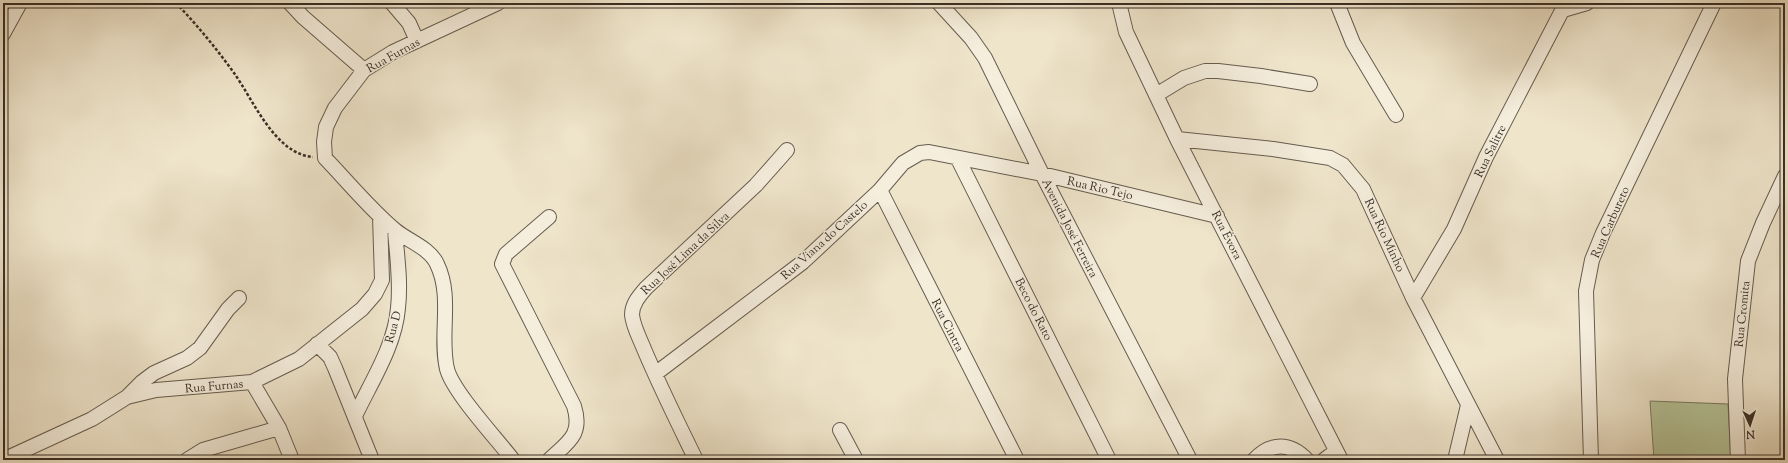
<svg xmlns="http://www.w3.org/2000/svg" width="1788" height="463" font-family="'Sorts Mill Goudy',serif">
<rect width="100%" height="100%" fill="#efe5cb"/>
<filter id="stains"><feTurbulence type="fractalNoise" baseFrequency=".005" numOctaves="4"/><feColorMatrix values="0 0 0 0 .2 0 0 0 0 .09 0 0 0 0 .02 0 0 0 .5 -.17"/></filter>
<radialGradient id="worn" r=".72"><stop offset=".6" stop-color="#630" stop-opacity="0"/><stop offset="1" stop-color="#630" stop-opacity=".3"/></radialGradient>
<!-- green -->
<path fill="#b6c59a" stroke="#777a60" d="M1650,401L1728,404L1731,460H1654Z"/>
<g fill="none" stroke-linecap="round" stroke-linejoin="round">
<!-- minor casing -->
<g stroke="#665c4f" stroke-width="16">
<path id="minor" d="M290,3L303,17L364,70
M392,3L409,23L417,41
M498,3L393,52L364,70L335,108L326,127L324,142L325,158C348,182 370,209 395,230C408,241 430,248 437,264C453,297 439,335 447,369C453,392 497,439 513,460
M939,3L971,38L985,58L1042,174L1190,460
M1337,3L1353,43L1396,115
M1120,7L1126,32L1177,139L1341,460
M1563,10L1587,3
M3,34L20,3
M1156,95L1184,78L1205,71H1218L1261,76L1310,84
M1177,139L1273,149L1330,158L1343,165L1363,189L1413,298L1497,460
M958,159L1109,460
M880,190L1017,460
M1413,298L1454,229L1486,157L1566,3
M317,344L330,357L335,368L372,460
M655,374L803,262L880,190L903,163L920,153L929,152L1042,174L1217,216
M252,382L279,428L292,460
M128,396L142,382L154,373L187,358L200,348L228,309L239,298
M355,416C371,382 395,346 398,308C401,282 397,256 395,231
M840,430L856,460
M3,460L92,419L127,397L156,390L252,382L299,359L362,309L375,294L382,280L380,216
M187,460L203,450L279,428
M549,460C568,442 583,435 574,406L502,264L506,254L549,217
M696,460C678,423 660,387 644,349C640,339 633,326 632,315C632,304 639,296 646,288L756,185L787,150
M1254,460C1271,442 1290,442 1307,460
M1324,460L1336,451
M1455,460L1468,405
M1591,460L1586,291L1592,260L1603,233L1714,3
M1738,460L1735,379L1748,261L1763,223L1785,176"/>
</g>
<!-- path -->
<path stroke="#382f26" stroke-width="2.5" stroke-dasharray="3 2" stroke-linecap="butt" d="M176,3C197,25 216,48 234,73C254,101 275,154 313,157"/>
<!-- minor -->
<use href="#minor" stroke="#f5eedd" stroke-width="14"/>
</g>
<g text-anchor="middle" stroke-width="3" stroke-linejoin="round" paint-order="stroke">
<!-- street labels -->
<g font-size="12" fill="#382f26" stroke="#f5eedd">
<text transform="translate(393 55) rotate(-29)" y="4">Rua Furnas</text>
<text transform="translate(1490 151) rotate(-64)" y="4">Rua Salitre</text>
<text transform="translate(1100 188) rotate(13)" y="4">Rua Rio Tejo</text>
<text transform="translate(1610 222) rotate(-66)" y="4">Rua Carbureto</text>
<text transform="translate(1070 228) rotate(63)" y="4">Avenida José Ferreira</text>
<text transform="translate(1227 235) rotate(63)" y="4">Rua Évora</text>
<text transform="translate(1385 235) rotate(65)" y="4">Rua Rio Minho</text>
<text transform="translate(824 240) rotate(-42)" y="4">Rua Viana do Castelo</text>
<text transform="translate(685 253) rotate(-43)" y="4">Rua José Lima da Silva</text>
<text transform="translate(1034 309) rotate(63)" y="4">Beco do Rato</text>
<text transform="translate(1742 314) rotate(-84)" y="4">Rua Cromita</text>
<text transform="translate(948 325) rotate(63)" y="4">Rua Cintra</text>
<text transform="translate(393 327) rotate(-75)" y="4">Rua D</text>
<text transform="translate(214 386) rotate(-5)" y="4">Rua Furnas</text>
</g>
</g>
<!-- margin -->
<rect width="1788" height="463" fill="none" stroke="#efe5cb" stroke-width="16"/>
<rect x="4" y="4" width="1780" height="455" fill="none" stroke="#382f26" stroke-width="2"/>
<rect x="8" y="8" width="1772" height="447" fill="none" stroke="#382f26"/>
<!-- north arrow -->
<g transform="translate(1750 425) rotate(177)" stroke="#f5eedd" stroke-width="3" paint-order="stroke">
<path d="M0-3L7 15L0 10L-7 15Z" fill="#382f26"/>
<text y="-6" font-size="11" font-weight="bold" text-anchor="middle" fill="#382f26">N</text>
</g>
<rect width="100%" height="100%" filter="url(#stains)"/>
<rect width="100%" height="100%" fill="url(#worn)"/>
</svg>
